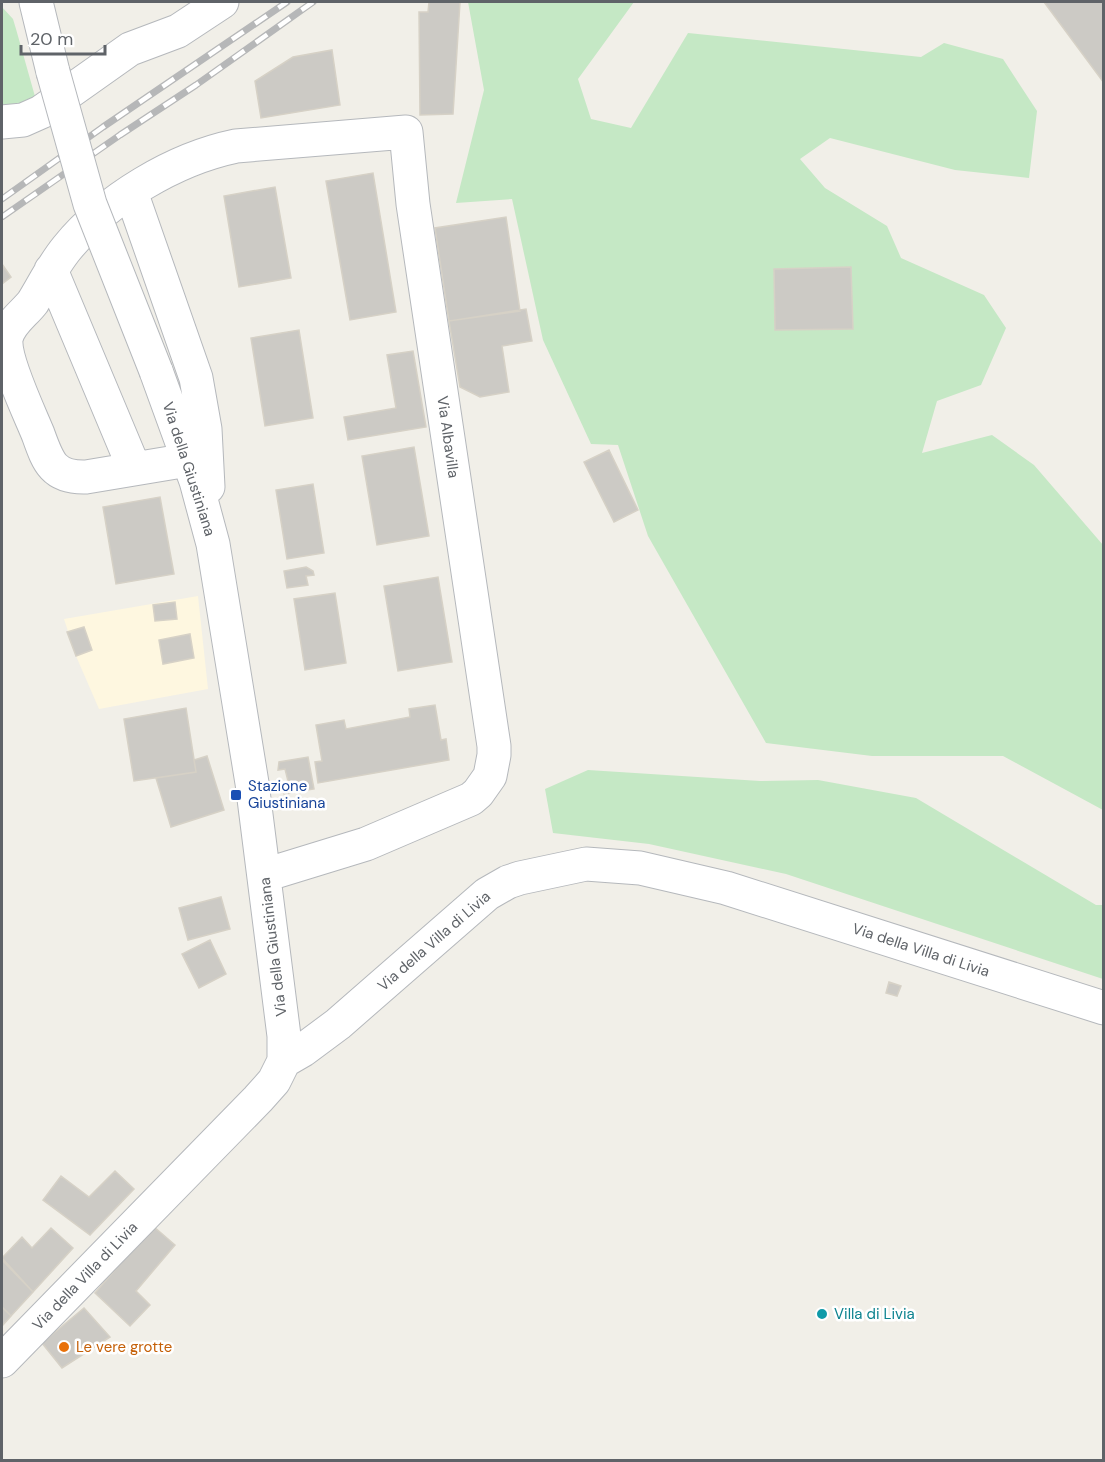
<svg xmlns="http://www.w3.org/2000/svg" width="1105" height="1462" font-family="'DM Sans',sans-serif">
<rect width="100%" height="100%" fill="#f1efe8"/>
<!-- commercial -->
<path fill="#fef7e0" d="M198,596L208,689L99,709L76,656L64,619Z"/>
<!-- green -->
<path fill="#c5e8c5" d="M468,2H634L578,79L591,119L631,128L688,33L921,57L944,43L1003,59L1037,111L1029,178L955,170L830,138L800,159L825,188L887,226L901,258L984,295L1006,328L981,385L937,401L922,453L992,435L1034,465L1103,545V810L1003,756H872L766,743L648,536L618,445L591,444L543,340L512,199L456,203L484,90Z
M2,7L13,19L16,29L36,100L2,111Z
M588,770L760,781L818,780L916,798L1096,905H1103V979L786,874L649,844L553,833L545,789Z"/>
<!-- building -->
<path fill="#cccac5" stroke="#d6d1c6" stroke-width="1.5" d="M429,2H460L453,114L420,115L419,12H428Z
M1044,2H1104V83Z
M332,50L340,105L261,118L255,81L293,57Z
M373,173L396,312L350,320L326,181Z
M275,187L291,278L239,287L224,196Z
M506,217L520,311L449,321L435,228Z
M2,264L11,277L2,284Z
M851,267L853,329L775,330L774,269Z
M526,309L532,341L502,346L509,392L480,397L460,387L449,321Z
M299,330L313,418L265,426L251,338Z
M413,351L426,427L348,440L344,417L396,408L387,355Z
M414,447L429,536L377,545L362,456Z
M609,450L638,510L614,522L584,462Z
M313,484L324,553L287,559L276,490Z
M160,497L174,574L116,584L103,507Z
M306,567L313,571L314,575L306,576L308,585L287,588L284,571Z
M438,577L452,662L398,671L384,586Z
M335,593L346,663L305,670L294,599Z
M175,602L177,619L155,621L153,605Z
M84,627L92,650L76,656L67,632Z
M190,634L194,658L163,664L159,640Z
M435,705L441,740L446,739L449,760L318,783L315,762L322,761L316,725L344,720L346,729L410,717L409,709Z
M186,708L196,772L134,781L124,719Z
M207,756L224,810L171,827L156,778L196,772L194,760Z
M308,757L314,789L284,794L282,782L288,781L285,769L278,770L279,762Z
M221,897L230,929L188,940L179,908Z
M210,940L226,974L199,988L182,954Z
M889,982L901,986L897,996L886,993Z
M115,1171L134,1189L90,1235L43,1200L61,1176L89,1197Z
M153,1226L175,1245L136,1291L150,1305L130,1326L95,1293Z
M51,1228L73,1248L33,1292L2,1258L22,1237L32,1248Z
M2,1260L33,1292L11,1316L2,1307Z
M2,1307L11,1316L2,1326Z
M84,1308L110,1337L62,1368L42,1343Z"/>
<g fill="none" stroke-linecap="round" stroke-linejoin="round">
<!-- minor casing -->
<g stroke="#b5b8bc" stroke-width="35">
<path id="minor" d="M36,2L53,72
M2,122L23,120L41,112L130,49L178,31L222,2
M131,192L196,378L205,429L208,487
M51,270L134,468
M156,371L196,481L213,544L252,783L284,1036V1061
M188,460L86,477C53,478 48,462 38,434C29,412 4,360 6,339C9,323 24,314 33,302C44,284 53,265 67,248C107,199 174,159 236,146L406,132L413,204L494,746V755L490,776L478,793L471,799L366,844L265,875
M2,1361L258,1099L274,1081L284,1061L303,1050L338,1024L487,894L508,882L520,878L586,864L640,868L726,888L1104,1008"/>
</g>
<!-- minor -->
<use href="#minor" stroke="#fff" stroke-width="33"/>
<!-- rail casing -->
<g stroke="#b6b7b8" stroke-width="7">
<path id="rail" d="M2,199L103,127L287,2
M2,217L120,135L196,85L313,2"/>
</g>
<!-- rail -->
<use href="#rail" stroke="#fff" stroke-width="4.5" stroke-dasharray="14" stroke-linecap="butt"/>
<!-- minor-bridge casing -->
<g stroke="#b5b8bc" stroke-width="35" stroke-linecap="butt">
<path id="minor-bridge" d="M53,72L90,204L156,371"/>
</g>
<!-- minor-bridge -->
<use href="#minor-bridge" stroke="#fff" stroke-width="33"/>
</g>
<!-- markers -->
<rect fill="#1a4fb4" stroke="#fff" stroke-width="2" x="230" y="789" width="12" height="12" rx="3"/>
<circle fill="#0f9aa8" stroke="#fff" stroke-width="2" cx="822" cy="1314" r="6"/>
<circle fill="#e8710a" stroke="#fff" stroke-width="2" cx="64" cy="1347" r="6"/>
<g text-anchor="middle" stroke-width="5" stroke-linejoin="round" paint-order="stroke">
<!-- street labels -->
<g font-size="15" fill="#5f6368" stroke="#fff">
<text transform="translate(448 437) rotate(82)" y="5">Via Albavilla</text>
<text transform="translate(189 469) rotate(72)" y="5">Via della Giustiniana</text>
<text transform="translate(434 941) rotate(-41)" y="5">Via della Villa di Livia</text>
<text transform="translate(273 947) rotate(-97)" y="5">Via della Giustiniana</text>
<text transform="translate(921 950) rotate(18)" y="5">Via della Villa di Livia</text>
<text transform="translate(85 1276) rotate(-46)" y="5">Via della Villa di Livia</text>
</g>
<!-- transit labels -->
<g font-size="15" fill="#164399" stroke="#fff" text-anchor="start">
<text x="248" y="791">Stazione<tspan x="248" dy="17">Giustiniana</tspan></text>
</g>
<!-- culture labels -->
<g font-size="15" fill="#0d838f" stroke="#fff" text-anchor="start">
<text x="834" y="1319">Villa di Livia</text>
</g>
<!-- food labels -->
<g font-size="15" fill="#c56008" stroke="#fff" text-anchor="start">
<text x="76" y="1352">Le vere grotte</text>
</g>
</g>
<!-- border -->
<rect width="1105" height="1462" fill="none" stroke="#5f6368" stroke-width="6"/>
<!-- scale -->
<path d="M21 45v9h84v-9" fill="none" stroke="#5f6368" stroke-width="3"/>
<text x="30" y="45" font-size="18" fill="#5f6368" stroke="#ffffff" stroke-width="4.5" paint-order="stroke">20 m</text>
</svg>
